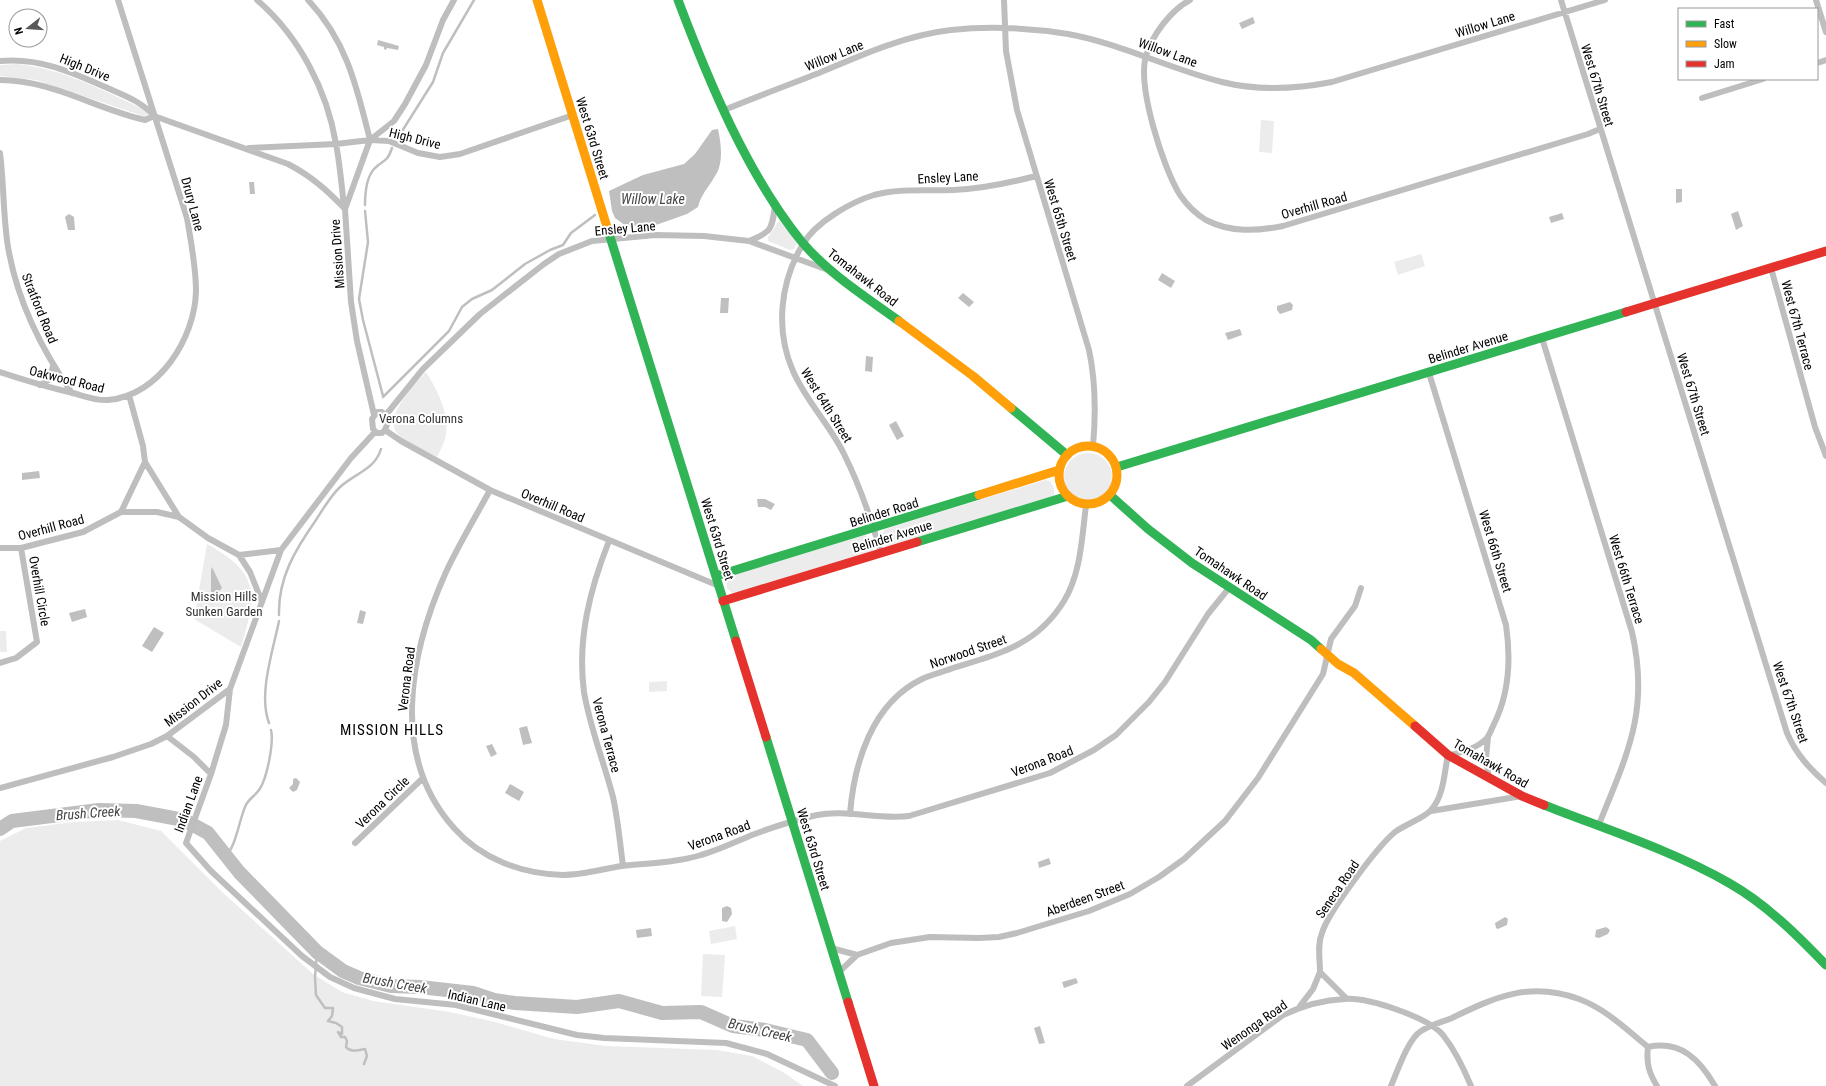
<svg xmlns="http://www.w3.org/2000/svg" width="1826" height="1086" font-family="'Roboto Condensed',sans-serif">
<rect width="100%" height="100%" fill="#fff"/>
<!-- green -->
<path fill="#ececec" d="M18,64C64,69 104,91 145,110L148,113L146,117L143,116L36,80L0,76V65Z
M1261,120L1274,121L1272,153L1259,152Z
M780,221L797,242L794,249L790,250L768,241V237L778,222Z
M1421,254L1425,266L1398,275L1394,262Z
M426,372C438,391 451,416 445,439C443,445 440,451 437,457C426,451 400,441 395,430C387,413 415,384 426,372Z
M1064 477a24 24 0 1 1 48 0a24 24 0 1 1-48 0Z
M1045,480L1050,481L1054,488V496L886,547L882,533L885,529Z
M865,535L871,539L873,551L733,594L727,588V582L731,576Z
M207,544C260,573 257,594 241,647L194,619Z
M0,631H6L7,652H0Z
M667,681V691L649,692V682Z
M118,820L161,831L221,891L313,974L342,992L373,1001L450,1012L495,1022L554,1039L606,1046L717,1050L752,1056L783,1072L803,1086H0V841L26,828L74,822Z
M735,926L737,939L711,944L709,931Z
M703,954L725,955L722,997L701,996Z"/>
<!-- water -->
<path fill="#bfbfbf" d="M1253,17L1255,23L1242,29L1239,23Z
M378,40L399,46L398,50L387,48L386,50L384,49V47L377,45Z
M718,129C721,143 724,163 715,176C709,187 701,194 698,207L687,214L656,225L626,226L615,218L612,211L609,191L643,175L684,164L695,154L712,130Z
M249,182H254L255,194H250Z
M1676,189H1682V202L1676,203Z
M1738,211L1743,226L1736,230L1731,214Z
M1562,213L1564,219L1551,223L1549,217Z
M69,214L74,217L75,230H68L65,217Z
M1162,273L1175,281L1171,288L1158,280Z
M963,293L974,302L969,307L958,298Z
M721,298H729L728,313H720Z
M1290,302L1293,305L1292,310L1280,314L1277,310V306Z
M1240,329L1242,335L1228,340L1225,333Z
M866,356L873,357L872,372L865,371Z
M896,421L904,436L897,440L889,425Z
M39,471L40,478L22,480V473Z
M757,499H765L775,504L771,510L765,507H758Z
M212,567L222,588L213,597L211,596V570Z
M85,609L87,617L72,622L69,613Z
M360,610L366,612L363,624L357,623Z
M154,627L164,633L152,652L142,646Z
M527,726L532,743L523,745L519,728Z
M492,744L497,754L491,757L486,746Z
M296,778L300,782L297,790L293,792L289,788L293,784V779Z
M510,784L524,792L519,801L505,793Z
M1049,858L1051,864L1039,868L1038,862Z
M727,906L731,908L732,914L727,922L722,921V908Z
M1505,917L1508,919L1507,925L1498,929L1496,928L1495,923Z
M1606,927L1610,930L1608,934L1599,938L1595,937L1596,930Z
M651,928L652,936L637,938L636,930Z
M1076,978L1078,983L1064,988L1062,982Z
M1040,1026L1045,1043L1039,1044L1034,1028Z"/>
<g fill="none" stroke-linecap="round" stroke-linejoin="round">
<!-- stream -->
<path stroke="#bfbfbf" stroke-width="2.5" d="M399,136L433,82L443,53L474,0
M365,205C365,193 366,178 374,169C384,159 387,163 392,148
M365,211L368,242L359,299L363,320L383,396
M383,397L449,331L462,307L472,299L492,290L525,264L550,250L563,245L571,233L595,215
M279,615C278,578 295,550 316,520C323,509 330,497 339,488C353,474 375,470 381,449
M269,723C258,694 273,651 279,621
M226,855C235,849 240,818 245,807C248,799 254,797 259,790C267,779 274,743 271,730
M317,952L315,977L316,995L325,1008H333L332,1016L328,1021L336,1023L342,1027V1034L338,1032L341,1037H345L347,1041L346,1047C351,1053 358,1050 365,1049L367,1056L364,1064"/>
<!-- river -->
<path stroke="#bfbfbf" stroke-width="14" d="M0,829L12,821L99,810L136,811L184,820L208,833L239,872L317,952L343,971L359,978L391,986L420,987L473,993L494,1000L515,1003L577,1007L619,1001L662,1013L701,1012L733,1026L765,1030L807,1040L832,1073"/>
<!-- street -->
<path stroke="#bebebe" stroke-width="6" d="M257,0C299,36 327,90 336,144C340,165 342,187 344,208
M308,0C347,41 357,88 370,140
M1004,0L1006,51L1017,110L1089,350C1096,383 1096,413 1093,446
M1190,0C1171,10 1152,35 1146,56C1137,86 1163,168 1180,195C1187,205 1196,214 1206,220C1231,233 1257,231 1283,226L1588,134L1600,129
M1561,0L1787,733C1796,754 1809,768 1826,783
M1816,0L1826,32
M0,61C41,57 76,74 112,90C128,97 143,103 154,116L288,164C311,176 327,190 345,209
M1817,63L1826,60
M0,80C52,80 96,109 145,120L154,116
M1702,98L1763,79
M724,110C756,97 788,85 819,73C861,55 906,35 951,30C989,26 1030,28 1068,34C1122,44 1170,69 1222,82C1258,91 1296,89 1332,82L1605,0
M249,148L336,144L370,140L389,141L418,153L440,157L460,154L573,115
M0,153C4,184 3,216 8,247C17,300 41,349 72,393
M749,241C772,232 772,229 775,205
M1771,268L1815,427L1826,456
M1542,338L1632,632C1650,712 1627,754 1598,827
M0,372C24,380 48,387 73,393C84,396 97,401 108,400C159,396 195,338 196,291C196,266 191,242 187,218L118,0
M40,385L49,380L53,366
M129,395L143,446L145,462L179,517L208,538L239,555L281,550
M377,412H382C388,418 389,427 382,433H377L373,429L372,419Z
M374,415L357,341L351,302L345,209L370,140L394,121L405,104L426,65L443,20L454,0
M385,416L423,369L480,314L544,264L559,254L592,241L655,235L704,236L749,241L828,270
M385,430L401,441L490,490L719,586
M490,490C475,518 459,544 446,572C410,652 389,756 454,828C481,859 522,874 563,875C582,875 602,869 622,866C648,863 675,863 701,855C719,850 735,842 752,835C773,827 795,820 817,815C846,809 878,820 909,816L1050,773L1094,750L1116,735L1149,702L1165,682L1208,614L1229,588
M121,512H157L179,517
M609,541C590,589 577,639 584,692C590,728 604,762 613,797C618,820 620,843 623,866
M0,548H21L83,532L121,512L145,462
M881,553C871,518 860,486 844,454C830,425 806,401 793,371C775,330 780,282 803,244C816,222 851,202 874,195C900,188 926,191 953,190C981,189 1009,183 1036,176
M239,555L250,572L262,602
M0,663L16,658L37,642L21,548
M230,689L226,725L211,774L186,843L211,871L302,956L330,977L354,988L395,999L456,1005L577,1035L604,1038L726,1043L767,1054L835,1086
M167,736L194,757L211,774
M1488,737L1486,758L1489,778
M0,788L113,757L151,744L167,736L230,689L281,550L351,458L375,432
M1431,811L1522,796
M850,814C854,763 872,703 922,679C932,674 943,672 953,668C999,654 1037,645 1064,601C1081,573 1082,537 1086,505
M355,843L423,778
M831,948L857,955
M839,972L857,955L891,943L930,937L979,938L999,937L1017,933L1089,911L1130,894L1159,877L1184,859L1225,821L1258,778L1323,674L1331,639L1355,606L1361,588
M1346,998L1320,972C1320,959 1317,945 1322,933C1328,912 1378,846 1395,832C1404,825 1426,817 1431,810C1444,796 1444,773 1448,755C1462,753 1477,748 1487,738C1490,734 1492,728 1494,724C1510,692 1511,659 1506,625L1429,373
M1300,1006L1313,989L1320,972
M1648,1047C1681,1040 1700,1060 1715,1086
M1648,1047C1646,1063 1649,1073 1657,1086
M1187,1086L1283,1015C1302,1006 1323,1000 1345,999C1367,997 1428,1017 1443,1035C1454,1049 1464,1069 1471,1086
M1391,1086C1397,1072 1408,1039 1421,1031C1430,1025 1442,1022 1452,1018C1495,997 1530,981 1579,999C1606,1009 1627,1030 1648,1047"/>
<!-- fast -->
<path stroke="#30b455" stroke-width="9" d="M678,0C709,82 747,174 802,242C829,274 866,297 899,321
M607,227L736,641
M1011,408L1067,455
M1117,467L1626,312
M1110,495L1148,529L1192,563L1311,640L1321,649
M917,542L1068,496
M716,576L979,495
M766,737L848,1002
M1544,805C1605,829 1671,850 1729,883C1766,904 1796,934 1826,965"/>
<!-- slow -->
<path stroke="#ff9f0a" stroke-width="9" d="M537,0L607,227
M899,321L973,376L1011,408
M1059 475a29 29 0 1 1 58 0a29 29 0 1 1-58 0Z
M979,495L1059,470
M1321,649L1338,664L1354,673L1415,726"/>
<!-- jam -->
<path stroke="#e5322d" stroke-width="9" d="M1626,312L1826,251
M723,601L917,542
M736,641L766,737
M1415,726L1448,755L1522,796L1544,805
M848,1002L874,1086"/>
</g>
<g text-anchor="middle" stroke-width="4" stroke-linejoin="round" paint-order="stroke">
<!-- street labels -->
<g font-size="13" fill="#000" stroke="#fff">
<text transform="translate(1485 24) rotate(-17)" y="5">Willow Lane</text>
<text transform="translate(1168 52) rotate(20)" y="5">Willow Lane</text>
<text transform="translate(834 55) rotate(-22)" y="5">Willow Lane</text>
<text transform="translate(85 67) rotate(22)" y="5">High Drive</text>
<text transform="translate(1598 85) rotate(73)" y="5">West 67th Street</text>
<text transform="translate(415 138) rotate(14)" y="5">High Drive</text>
<text transform="translate(593 138) rotate(73)" y="5">West 63rd Street</text>
<text transform="translate(948 177) rotate(-3)" y="5">Ensley Lane</text>
<text transform="translate(193 204) rotate(75)" y="5">Drury Lane</text>
<text transform="translate(1314 205) rotate(-16)" y="5">Overhill Road</text>
<text transform="translate(1061 220) rotate(73)" y="5">West 65th Street</text>
<text transform="translate(625 228) rotate(-5)" y="5">Ensley Lane</text>
<text transform="translate(337 254) rotate(-94)" y="5">Mission Drive</text>
<text transform="translate(863 277) rotate(38)" y="5">Tomahawk Road</text>
<text transform="translate(40 308) rotate(68)" y="5">Stratford Road</text>
<text transform="translate(1798 325) rotate(75)" y="5">West 67th Terrace</text>
<text transform="translate(1468 347) rotate(-17)" y="5">Belinder Avenue</text>
<text transform="translate(67 379) rotate(14)" y="5">Oakwood Road</text>
<text transform="translate(1694 394) rotate(73)" y="5">West 67th Street</text>
<text transform="translate(827 405) rotate(58)" y="5">West 64th Street</text>
<text transform="translate(553 505) rotate(23)" y="5">Overhill Road</text>
<text transform="translate(884 512) rotate(-17)" y="5">Belinder Road</text>
<text transform="translate(51 527) rotate(-15)" y="5">Overhill Road</text>
<text transform="translate(892 536) rotate(-17)" y="5">Belinder Avenue</text>
<text transform="translate(718 539) rotate(73)" y="5">West 63rd Street</text>
<text transform="translate(1496 551) rotate(73)" y="5">West 66th Street</text>
<text transform="translate(1231 573) rotate(34)" y="5">Tomahawk Road</text>
<text transform="translate(1627 579) rotate(73)" y="5">West 66th Terrace</text>
<text transform="translate(40 591) rotate(80)" y="5">Overhill Circle</text>
<text transform="translate(968 651) rotate(-19)" y="5">Norwood Street</text>
<text transform="translate(406 679) rotate(-83)" y="5">Verona Road</text>
<text transform="translate(193 702) rotate(-38)" y="5">Mission Drive</text>
<text transform="translate(1791 702) rotate(71)" y="5">West 67th Street</text>
<text transform="translate(607 735) rotate(75)" y="5">Verona Terrace</text>
<text transform="translate(1042 761) rotate(-21)" y="5">Verona Road</text>
<text transform="translate(1491 763) rotate(30)" y="5">Tomahawk Road</text>
<text transform="translate(382 802) rotate(-44)" y="5">Verona Circle</text>
<text transform="translate(188 804) rotate(-70)" y="5">Indian Lane</text>
<text transform="translate(719 835) rotate(-20)" y="5">Verona Road</text>
<text transform="translate(814 849) rotate(73)" y="5">West 63rd Street</text>
<text transform="translate(1337 889) rotate(-56)" y="5">Seneca Road</text>
<text transform="translate(1085 898) rotate(-20)" y="5">Aberdeen Street</text>
<text transform="translate(477 1000) rotate(13)" y="5">Indian Lane</text>
<text transform="translate(1254 1025) rotate(-35)" y="5">Wenonga Road</text>
</g>
<!-- park labels -->
<g font-size="13" fill="#333" stroke="#fff">
<text x="421" y="423">Verona Columns</text>
<text x="224" y="601">Mission Hills<tspan x="224" dy="15">Sunken Garden</tspan></text>
</g>
<!-- water labels -->
<g font-size="14" font-style="italic" fill="#444" stroke="#fff">
<text x="653" y="204">Willow Lake</text>
<text transform="translate(88 813) rotate(-4)" y="5">Brush Creek</text>
<text transform="translate(395 983) rotate(10)" y="5">Brush Creek</text>
<text transform="translate(760 1030) rotate(13)" y="5">Brush Creek</text>
</g>
<!-- quarter labels -->
<g font-size="15" letter-spacing="1" fill="#000" stroke="#fff">
<text x="392" y="735">MISSION HILLS</text>
</g>
</g>
<!-- legend -->
<rect x="1678" y="8" width="140" height="72" fill="#ffffff" stroke="#999999"/>
<rect x="1686" y="21" width="20" height="6" fill="#30b455" stroke="#999999"/>
<text x="1714" y="28" font-size="12" fill="#000000">Fast</text>
<rect x="1686" y="41" width="20" height="6" fill="#ff9f0a" stroke="#999999"/>
<text x="1714" y="48" font-size="12" fill="#000000">Slow</text>
<rect x="1686" y="61" width="20" height="6" fill="#e5322d" stroke="#999999"/>
<text x="1714" y="68" font-size="12" fill="#000000">Jam</text>
<!-- north arrow -->
<g transform="translate(28 28) rotate(253)"><circle r="19" fill="#ffffff" stroke="#999999"/>
<path d="M0-3L7 15L0 10L-7 15Z" fill="#595959"/>
<text y="-6" font-size="11" font-weight="bold" text-anchor="middle" fill="#000000">N</text>
</g>
</svg>
